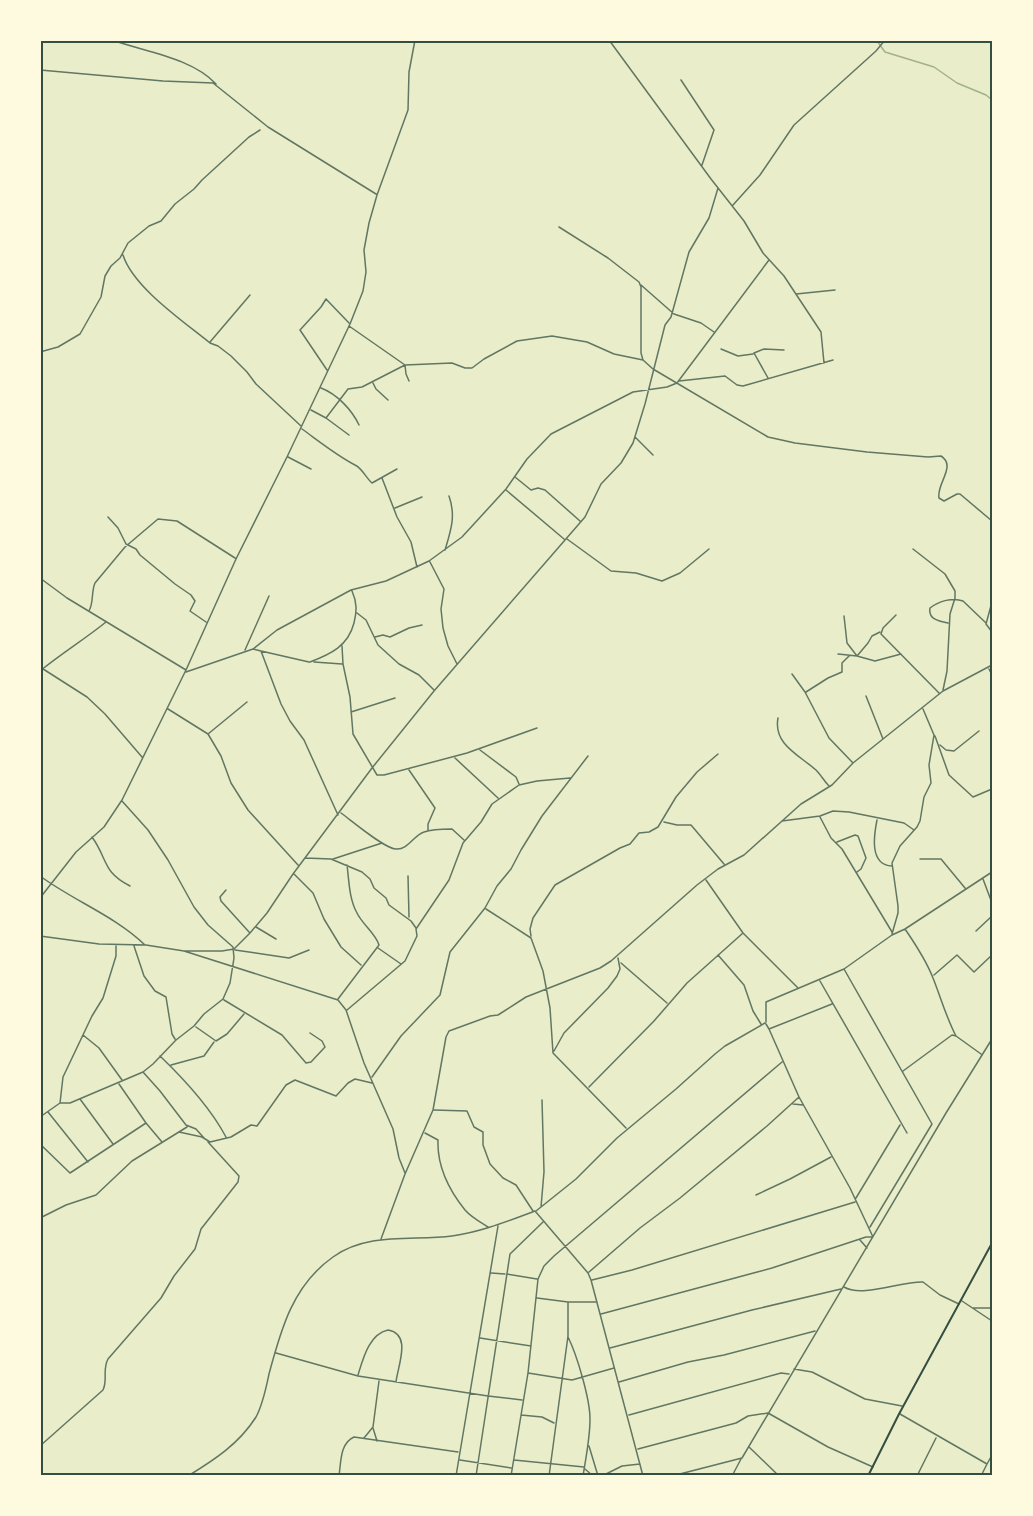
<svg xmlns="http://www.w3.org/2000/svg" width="1033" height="1516" font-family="'DM Sans',sans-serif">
<rect width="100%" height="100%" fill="#e9edc9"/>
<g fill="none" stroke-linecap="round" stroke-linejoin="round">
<!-- stream -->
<path stroke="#a3b18a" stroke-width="1.5" d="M873,40L877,41L885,52L934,67L957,83L986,95L992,100"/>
<!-- minor -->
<path stroke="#617663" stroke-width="1.5" d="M112,40C146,52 192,58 216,84
M609,40L711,179L744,221L763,253L784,276L821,332L824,363
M40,70L163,81L213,83L268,127L376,194
M681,80L714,130L702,165
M733,205L760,175L794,125L876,51L885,40
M559,227L608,258L639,282L641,287V353L643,360L653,369L768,437L795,443L867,452L928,457L941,456C957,466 936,484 939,498L944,501L957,494H960L992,521
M123,255C133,287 183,321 210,343L218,346L231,356L247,372L256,384L301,426
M641,285L674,314L701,323L714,332
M796,294L835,290
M349,326L405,365L452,363L465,368H472L484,359L517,341L552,336L587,342L614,354L643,360
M210,342L250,295
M721,349L738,356L753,354
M40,352L58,347L80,334L101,297L105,276L111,266L120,258L128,243L149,226L161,221L175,204L194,189L202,180L249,137L260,130
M327,370L300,330L321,307L326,299L349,323
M768,378L754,353L764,349L784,350
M679,381L725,376L737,385L743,386L833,360
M373,383L376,389L388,400
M321,388C337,394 352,410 359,425
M311,410L326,418L349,435
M326,418L348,389L362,387L405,365L406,374L409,381
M302,429C320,442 336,455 355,465C362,468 366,478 372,483L397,469
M635,437L653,455
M288,457L311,469
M515,477L531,490L538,488L545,490L580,521
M382,478L397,517L411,542L417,567
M506,490L564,539
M395,508L422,497
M108,517L118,528L126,544L136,549L140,555L175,584L191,595L195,601L190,611L206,622
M567,539L611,571L636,573L662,581L680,573L709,549
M913,549L945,574L955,591V598L950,614L947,671L943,690
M445,550C451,530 456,516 449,496
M430,562L444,589L441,609L443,628L448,646L457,664
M40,578L67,598L186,670
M992,602L986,624L992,632
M89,611C94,602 91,592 95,583L125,547L158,519L177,521L235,558
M357,613L366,620L378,645L399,664L419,675L434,690
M896,615L883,628L881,634L939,693
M844,616L847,643L857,656L868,643L872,636L880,632
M948,623C938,621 928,619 930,608C939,601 953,597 963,601L986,623
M375,637L383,635L390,637L409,628L422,625
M342,646L343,664L350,697L353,734L377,775H384L467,753L537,728
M253,649L261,651L281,704L290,721L304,740L338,815
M245,650L269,596
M261,651L309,662
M838,654L857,656L875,661L901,654
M310,662C331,654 348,646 354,623C357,611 357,602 352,591
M314,662L342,664
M40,667L87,697L105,714L142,757
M989,669L992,675
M40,671C62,653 85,639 106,622
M186,672L253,649L277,630L351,590L386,581L429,561L462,537L506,489L527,459L551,434L633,392L667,387L677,383L769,260
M792,674L805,692L829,738L853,763
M806,692L828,678L842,672V663L849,656
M866,696L883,739
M168,709L208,734L221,756L231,783L248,810L298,865
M351,712L395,698
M778,718C773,744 799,755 816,770C821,775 824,781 829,786
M208,734L247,702
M935,736L949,775L973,797L992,789
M940,745L946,750L954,751L979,731
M480,750L516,777L519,784
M455,758L498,798
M409,770L435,808L428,824V831
M341,813C352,821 385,849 396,849C408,850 414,835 424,832C432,829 443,829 452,829L464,840
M820,817L831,838L842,849L892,932
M877,820C874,835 869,865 892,866
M782,821L820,816L833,811L849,812L904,823L914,830
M664,822L677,825H691L724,864
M92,837C108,859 102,872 130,886
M837,842L855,835L858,836L866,858L861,869L857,872
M305,858L331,859L362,872L370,879L374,888L386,898L389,905L411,921L416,928
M333,859L382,843
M920,859H941L965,888
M294,874L313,893L324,919L341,947L361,965
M40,876C74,901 115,916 145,945
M408,876L409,917
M983,879L992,903
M706,880L743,933L798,988
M226,890L220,897L221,901L249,932
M40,898L76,852L104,827L122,800L186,670L236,559L287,457L350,324L363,291L366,272L364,250L369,223L377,195L408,110L409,72L415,40
M486,909L531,938L543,971L550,1008L553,1053L626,1128
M256,927L276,939
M905,929C916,945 926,960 933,978C941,998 946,1017 956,1036
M976,931L992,916
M892,934L898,913V906L892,863L900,846L917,827L920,821L924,797L931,783L929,765L934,735L923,709
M40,936L99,944L146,945L184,951L338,1000L346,1010L364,1063L393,1129L399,1158L405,1173
M531,936L530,929L533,918L555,885L620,848L630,844L639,833L649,832L658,827L676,797L697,772L718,754
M134,946L144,976L155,991L166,997L172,1034L175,1039
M378,948L401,964
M235,950L289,958L309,950
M184,951H222L234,949L250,933L267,913L293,874L372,768L434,691L585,517L601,484L621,463L633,443L645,404L665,325L671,317L689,252L709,218L718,188
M718,955L744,985L753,1011L761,1024
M621,963L667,1003
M844,969L932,1124L870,1227
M934,975L957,955L974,972L992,955
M820,981L907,1133
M338,999L379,945C376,934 362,924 357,913C349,899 349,880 347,865
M224,1000L282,1035L306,1063L311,1062L325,1047L322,1041L310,1033
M347,1010L405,961L417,936L416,929L449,880L463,843L481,822L492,804L519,785L537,781L570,778
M766,1022V1002L844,969L892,935L905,929L992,872
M766,1024L769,1029L832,1004
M196,1027L216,1041L227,1034L244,1014
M83,1035L99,1048L122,1080
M554,1051L564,1033L608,988L617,976L620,969L618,958
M160,1056C185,1080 210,1107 226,1137
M171,1065L204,1056L214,1042
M903,1071L952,1035L956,1036L981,1054
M143,1072L160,1091L186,1125L196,1129L204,1138
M372,1077L401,1036L440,995L450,952L485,908L497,886L511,869L521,850L542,816L588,756
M119,1084L146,1123L162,1142
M589,1087L654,1021L687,983L743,933
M80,1099L113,1144
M60,1103L63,1077L92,1016L103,998L116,956V946
M793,1104L803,1105
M434,1110L467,1111L474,1127L483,1132V1145L490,1164L503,1178L516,1185L533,1211
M48,1112L88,1162
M40,1117L60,1103H70L143,1072L153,1064L176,1040L194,1026L204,1014L223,999L230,983L234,958L233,947L208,925L194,907L168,860L148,830L122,801
M179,1132L202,1137L210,1142L231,1137L251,1125L257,1126L286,1085L295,1080L336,1096L348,1083L355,1079L372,1083
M425,1133L438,1140C437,1165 449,1190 465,1210C471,1217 480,1222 488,1227
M40,1144L70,1173L146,1123
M756,1195L790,1179L831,1157
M856,1198L900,1125
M541,1207L544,1172L542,1100
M536,1211L576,1179L617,1138L676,1089L715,1054L725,1046L765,1023
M40,1218L66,1205L96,1195L132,1161L187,1127
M381,1239L405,1174L433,1110L446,1037L449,1031L490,1016L498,1015L526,997L600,968L611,961L697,885L718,869L744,855L801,804L832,785L853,763L943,691L992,665
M860,1240L867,1248
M589,1272L640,1228L680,1198L767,1126L799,1097
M491,1273L505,1274
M507,1274L537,1279
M592,1280L632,1270L855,1202
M844,1287C862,1298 902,1281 923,1282L940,1295L959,1304
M537,1298L568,1302H597
M962,1301L992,1321
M973,1308H992
M601,1314L772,1268L866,1237H873L850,1188L799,1097L769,1029
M568,1337C577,1355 590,1399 590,1419C590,1438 586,1457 583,1476
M480,1338L531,1346
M610,1348L752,1310L841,1289
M276,1353L358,1376L488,1396
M794,1369L812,1372L865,1399L902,1406
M528,1373L572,1380L614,1368
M358,1375C363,1359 369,1334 388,1330C412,1334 398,1365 396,1382
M619,1382L688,1362L724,1355L815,1331
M488,1396L522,1400
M900,1414L987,1464L981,1476
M521,1415L542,1417L554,1423
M629,1415L781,1373L789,1374
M373,1428L377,1441
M364,1438L373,1427L379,1381
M40,1446L103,1390C108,1380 102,1370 108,1359L161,1298L174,1276L195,1249L201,1229L238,1182L239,1176L208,1142
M589,1446L598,1476
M749,1447L779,1476
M638,1449L736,1423L748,1416L768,1413L828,1447L873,1467
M460,1460L511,1468
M514,1460L584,1467
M987,1464L992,1455
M585,1469L593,1476
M188,1476C214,1460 239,1444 256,1417C263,1404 266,1388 269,1374C281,1329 293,1285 333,1257C368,1232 412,1241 452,1236C481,1232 508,1221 535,1211L588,1273L591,1280L643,1476
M339,1476C341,1462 340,1443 354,1437L458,1452
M456,1476L498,1226
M476,1476L510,1254L543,1222
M511,1476L528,1373L538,1279L544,1266L554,1256L782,1062
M549,1476L568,1336V1302
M602,1476L622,1466L640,1464
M672,1476L742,1458L946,1113L992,1039
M732,1476L741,1459
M917,1476L936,1438"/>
<!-- primary -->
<path stroke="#344e41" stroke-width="2" d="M868,1476L899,1414L992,1243"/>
</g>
<!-- border -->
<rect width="1033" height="1516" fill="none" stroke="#fefae0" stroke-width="84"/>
<rect x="42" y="42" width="949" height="1432" fill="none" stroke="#344e41" stroke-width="2"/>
</svg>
